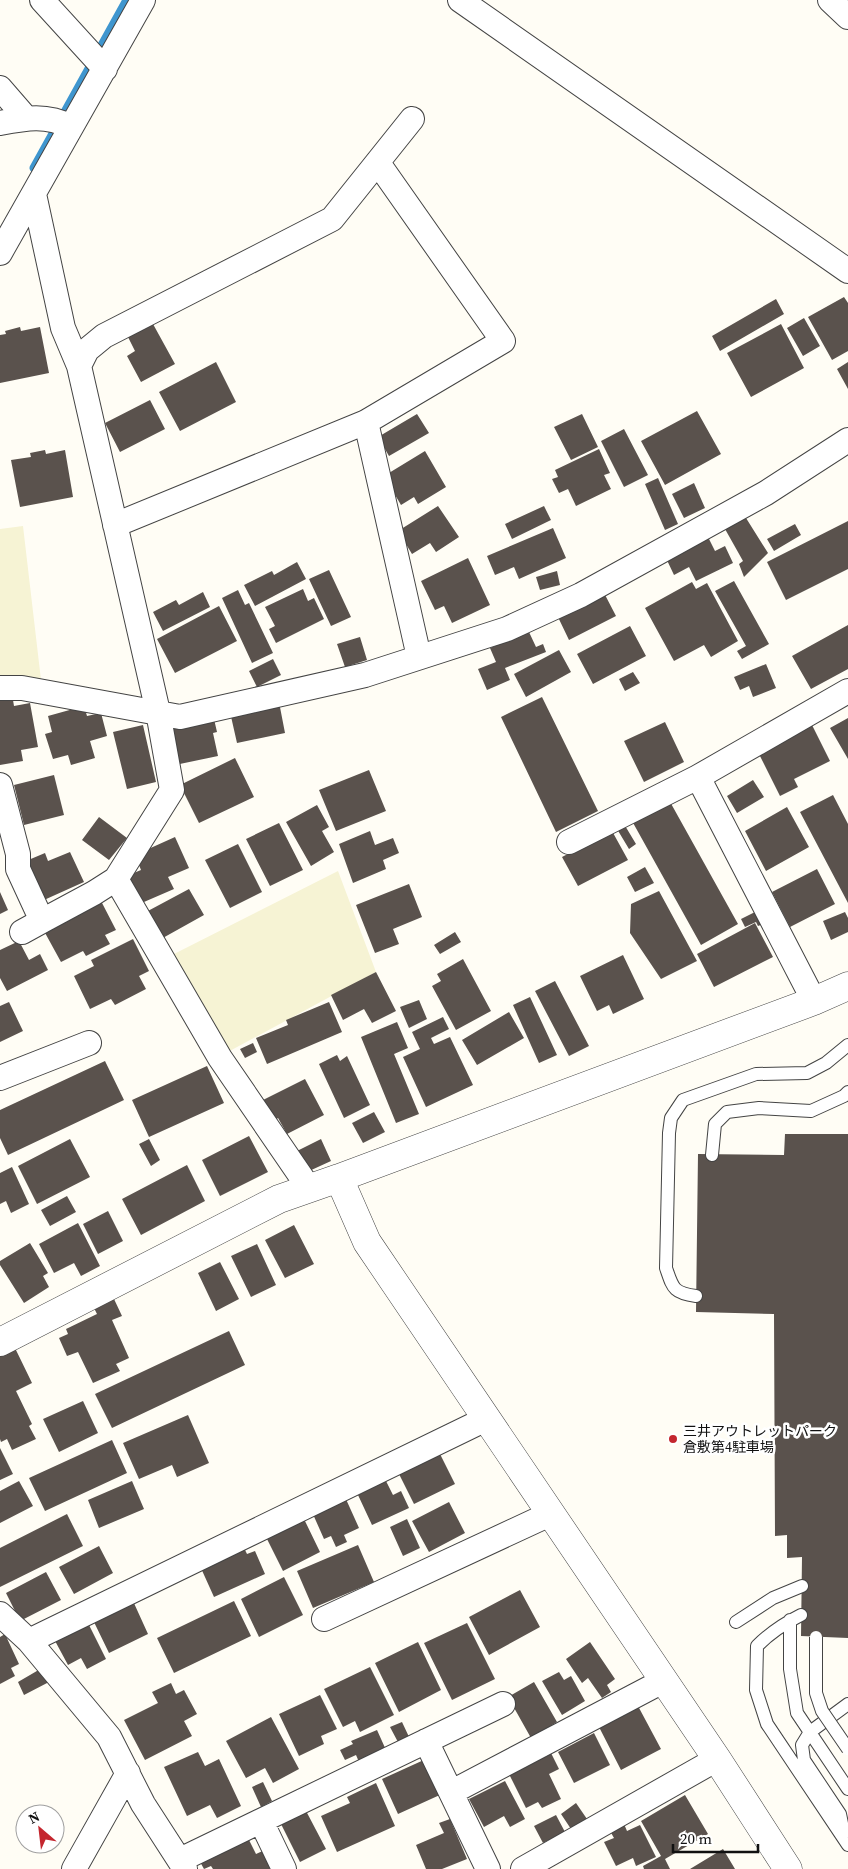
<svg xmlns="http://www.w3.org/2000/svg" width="848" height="1869" font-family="'Source Serif 4','Noto Sans JP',serif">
<rect width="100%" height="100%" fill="#fffdf5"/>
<!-- farmland -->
<path fill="#f6f3d4" d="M23,526L41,680L0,681V529Z
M338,871L376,972L226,1053L172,955Z"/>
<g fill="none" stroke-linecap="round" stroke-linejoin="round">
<!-- stream -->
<path stroke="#3f96cf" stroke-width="9" d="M34,168L127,0"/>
</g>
<!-- building -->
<path fill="#5a524d" d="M844,297L848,303V351L832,360L808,317Z
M776,299L784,314L720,351L712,336Z
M804,318L820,346L803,356L787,328Z
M153,324L175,364L141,382L127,356L135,351L128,337Z
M781,324L804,368L751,397L727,353Z
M20,327L21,331L40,327L49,373L0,383V335L6,334L5,331Z
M216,362L236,402L180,431L159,392Z
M848,362V389L837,369Z
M150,400L165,429L120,452L105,423Z
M697,411L721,454L665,485L641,441Z
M417,414L429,433L389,456L378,437Z
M582,414L598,447L571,460L554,427Z
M624,429L648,475L624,487L601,441Z
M599,449L610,473L604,475L611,489L576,506L568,489L559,493L552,479L558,477L555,470Z
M45,450L46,454L65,450L73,497L20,507L11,460L31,457L30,453Z
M425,451L446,487L418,504L414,497L401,505L384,476Z
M658,478L678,524L665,530L645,484Z
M694,483L705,508L684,518L672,494Z
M438,506L459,537L436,552L430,543L412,554L398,531Z
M544,506L551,520L512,539L505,524Z
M746,518L768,553L744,577L739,564L743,561L725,529Z
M848,521V569L786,600L767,562Z
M795,524L801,535L774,551L767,539Z
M553,528L566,558L519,579L514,567L495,575L487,556Z
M707,535L715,551L725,546L733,563L696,581L689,567L674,575L665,556Z
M468,558L490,605L452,623L444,606L435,610L421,581Z
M297,562L306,579L255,606L244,585L272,571L274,575Z
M329,570L351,617L331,626L309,579Z
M557,571L560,585L540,590L536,577Z
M734,581L769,644L742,659L737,651L746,646L715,591Z
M692,582L696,589L707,583L738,641L711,657L704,645L674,661L645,608Z
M303,589L308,601L314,598L324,619L276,643L269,629L275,626L265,607Z
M238,590L245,605L249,603L273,653L252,663L222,598Z
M603,591L616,616L569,640L557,615Z
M203,592L210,607L163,631L153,612L176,600L179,605Z
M219,606L237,641L175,673L157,639Z
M848,625V669L811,689L792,656Z
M630,626L646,656L593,684L577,654Z
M529,632L536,647L543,644L546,652L505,668L510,680L487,690L478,669L496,662L490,648Z
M360,637L367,660L345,667L337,644Z
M559,650L571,672L526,697L514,674Z
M273,659L281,675L257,687L249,671Z
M766,664L776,688L753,697L749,686L740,690L734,677Z
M633,672L640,683L625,691L619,679Z
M12,694L14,706L30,703L38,747L21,750L23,761L0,765V696Z
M542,697L598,811L556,832L501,717Z
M279,702L285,733L237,743L230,712Z
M84,706L87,716L101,713L107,736L90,741L95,758L71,765L68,755L53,759L45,734L52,732L48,716Z
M848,718V759L830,728Z
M214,719L217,732L213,733L218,756L175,765L168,729Z
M665,722L684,762L644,782L624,741Z
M143,725L156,782L127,789L113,732Z
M812,725L830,761L794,779L798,787L780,796L758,752Z
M235,758L254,797L199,823L180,785Z
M369,770L386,811L336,831L319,790Z
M54,775L64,815L24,825L14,785Z
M753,780L764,797L737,813L727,796Z
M833,795L848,824V903L800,812Z
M669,800L738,924L701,945L632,821Z
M317,805L329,827L322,831L334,852L311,866L286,822Z
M787,807L809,847L766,871L745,831Z
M99,817L127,838L109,860L82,840Z
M279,823L303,870L270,886L246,839Z
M624,824L636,844L629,849L617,829Z
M370,831L375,845L393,838L399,853L383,860L386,869L353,883L339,844Z
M612,831L628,860L578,886L562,857Z
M175,837L189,868L168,877L174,889L137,905L124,877L141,870L135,855Z
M238,844L262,892L230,908L205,860Z
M70,852L84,882L44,900L26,861L45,853L48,861Z
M645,867L654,883L635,892L627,877Z
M817,869L835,904L790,927L772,892Z
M409,884L422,917L393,929L399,944L375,953L356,905Z
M189,889L204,915L161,939L146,912Z
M659,891L697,961L661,979L630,933L631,904Z
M0,892L8,910L0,914Z
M101,901L116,930L105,935L110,944L86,956L83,951L61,962L44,931Z
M759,910L766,923L758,926L756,922L745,927L741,919Z
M845,912L848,918V932L831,940L823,921Z
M755,923L773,957L714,987L697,954Z
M455,932L461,942L440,954L434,945Z
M133,939L149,971L139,976L146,989L115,1005L111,999L90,1009L74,976L94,966L91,960Z
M19,941L29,960L40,954L48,970L7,991L0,978V950Z
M623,955L644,999L613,1014L609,1005L597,1011L580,976Z
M463,959L491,1011L456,1030L432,986L441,981L437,974Z
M376,972L396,1011L372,1023L364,1009L343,1020L331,995Z
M555,981L589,1046L569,1056L535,991Z
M530,997L557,1055L539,1063L513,1005Z
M419,1000L427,1019L409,1028L400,1007Z
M9,1002L23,1031L0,1042V1006Z
M329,1002L342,1032L267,1064L256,1038L288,1025L286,1020Z
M509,1012L524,1038L477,1065L462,1040Z
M443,1017L449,1029L431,1038L434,1044L450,1037L473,1085L426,1107L403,1057L420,1049L412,1032Z
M397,1022L408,1048L394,1054L419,1114L396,1123L361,1037Z
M253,1043L257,1052L245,1058L240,1049Z
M337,1055L340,1061L347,1056L370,1105L344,1118L319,1064Z
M105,1061L124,1100L8,1155L0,1138V1110Z
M207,1066L224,1103L149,1137L132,1100Z
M305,1079L324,1115L287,1134L278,1118L274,1121L263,1100Z
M374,1112L385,1132L363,1143L352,1123Z
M785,1134H848V1638L801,1636L802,1557L787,1558V1535L775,1536L774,1314L696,1312L698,1154L784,1155Z
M249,1136L268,1172L220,1196L202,1160Z
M70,1139L90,1177L37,1204L18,1166Z
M149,1139L160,1160L151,1166L139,1144Z
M321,1139L331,1161L307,1172L297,1151Z
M187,1165L205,1201L141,1235L122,1199Z
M12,1167L29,1204L11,1213L6,1201L0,1204V1173Z
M67,1196L76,1212L50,1226L41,1210Z
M108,1211L123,1241L98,1254L83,1224Z
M78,1223L100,1266L81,1276L74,1263L54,1273L39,1244Z
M294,1225L314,1264L285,1278L265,1240Z
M30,1243L48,1273L43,1276L49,1287L24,1303L0,1265V1261Z
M257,1244L276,1285L251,1297L231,1256Z
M220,1262L239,1299L216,1311L198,1273Z
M114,1299L122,1316L112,1320L129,1358L116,1364L120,1371L93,1383L78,1352L67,1356L59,1338L68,1334L66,1329L97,1314L94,1308Z
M229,1331L245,1365L112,1428L95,1394Z
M15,1348L32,1383L16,1391L32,1424L29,1426L36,1439L12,1450L7,1439L1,1442L0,1439V1356Z
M83,1401L98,1433L59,1452L43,1419Z
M188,1415L209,1463L177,1477L172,1465L139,1479L123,1443Z
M112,1440L127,1473L45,1511L29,1478Z
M0,1448L13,1474L0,1480Z
M439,1452L455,1484L414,1504L398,1472Z
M19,1481L33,1506L0,1523V1491Z
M132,1481L144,1509L99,1528L88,1500Z
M386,1481L393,1495L401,1491L409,1508L372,1525L358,1495Z
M345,1497L359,1528L344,1535L347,1542L336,1547L331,1536L324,1539L312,1512Z
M449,1502L465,1533L429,1552L412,1521Z
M67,1514L83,1546L0,1587V1548Z
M304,1519L320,1552L283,1571L265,1535Z
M407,1519L420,1548L403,1556L390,1527Z
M358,1545L374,1582L313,1608L297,1571Z
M99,1546L113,1573L74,1594L59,1567Z
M243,1546L247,1554L255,1551L265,1574L214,1597L200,1566Z
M46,1572L61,1600L20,1621L6,1593Z
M284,1577L303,1615L259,1637L241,1599Z
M520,1590L540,1627L489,1655L469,1617Z
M133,1601L148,1634L109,1653L93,1620Z
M234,1601L251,1636L174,1673L157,1638Z
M87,1621L106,1659L87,1669L81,1658L68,1665L54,1639Z
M467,1623L495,1679L452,1700L424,1643Z
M5,1634L19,1664L11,1668L15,1676L0,1684V1637Z
M418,1642L441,1690L399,1712L375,1663Z
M590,1642L615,1679L607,1685L611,1692L602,1698L588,1678L582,1683L566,1659Z
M370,1667L394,1715L360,1732L355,1721L343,1727L324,1689Z
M42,1668L49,1682L24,1695L18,1682Z
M559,1672L564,1680L571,1676L585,1701L562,1715L542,1681Z
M534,1682L557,1722L531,1738L508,1697Z
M171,1683L176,1694L184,1690L197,1714L184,1721L192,1736L145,1760L124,1720L158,1703L152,1692Z
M320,1695L337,1729L321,1736L324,1744L299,1756L279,1714Z
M638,1706L661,1749L621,1770L599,1727Z
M271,1717L299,1769L273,1783L265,1768L246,1778L226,1741Z
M402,1722L410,1739L399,1744L390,1727Z
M377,1730L386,1750L359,1762L356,1755L345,1760L340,1750L353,1744L351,1741Z
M594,1733L610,1765L574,1783L558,1752Z
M198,1752L205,1766L219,1759L241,1806L217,1818L210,1805L187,1816L164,1767Z
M551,1753L559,1769L549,1774L561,1799L542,1808L538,1802L526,1808L509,1774Z
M426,1759L442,1794L398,1814L382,1779Z
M505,1781L525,1819L510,1827L504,1816L484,1827L469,1799Z
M263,1782L272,1801L261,1807L252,1787Z
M376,1783L395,1826L337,1852L321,1816L350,1803L347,1797Z
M685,1795L708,1834L665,1859L670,1869H644L643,1866L661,1856L641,1821Z
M576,1803L587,1819L571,1829L561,1814Z
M305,1809L326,1849L300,1862L280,1822Z
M556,1815L565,1832L543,1843L534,1826Z
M450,1819L467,1859L442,1869H426L416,1845L444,1833L439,1823Z
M624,1824L627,1831L640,1825L656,1857L636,1866L633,1858L616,1866L604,1842L614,1838L610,1831Z
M247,1836L256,1854L267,1849L274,1863L269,1866L270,1869H213L211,1866L204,1869L199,1860Z
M723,1849L735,1869H690Z"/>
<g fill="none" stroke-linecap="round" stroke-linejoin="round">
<!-- service casing -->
<g stroke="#444" stroke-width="14">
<path id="service" d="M712,1155L715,1124L727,1112L759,1108L811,1111L844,1096L848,1092
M696,1296C673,1293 673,1288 666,1268L669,1133L671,1118L683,1100L756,1074L807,1073L826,1063L848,1045
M801,1615C785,1623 770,1633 757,1646L756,1690L767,1724L848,1845
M790,1620V1669L797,1713L848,1789
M736,1622L773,1598L802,1586
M844,1833L840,1814L804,1760L802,1745L810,1732L848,1704"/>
</g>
<!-- minor casing -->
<g stroke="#444" stroke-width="26">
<path id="minor" d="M42,0L105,69
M460,0L848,271
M830,0L848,17
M0,88L26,118
M0,123C26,118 47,114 71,127
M34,194L63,328L79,366
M0,253L143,0
M366,422L419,657
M115,525L366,422L503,341L378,163
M0,688H22L180,717L365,675L507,629L581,595L766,493L848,440
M0,785L18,854V869L42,921L94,893L116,879
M569,842L698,777
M22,932L42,921
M814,1001L698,777L848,691
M0,1078L89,1043
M309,1188L220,1058L116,879L172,790L158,712L79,366L87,350L104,336L332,219L412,119
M0,1614L29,1641L109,1737L143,1804L185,1869
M324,1619L550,1514
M29,1641L486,1419
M426,1741L488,1869
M452,1792L663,1681
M261,1821L284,1869
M180,1860L503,1704
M74,1869L128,1773
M523,1869L717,1759"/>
</g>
<!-- tertiary casing -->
<g stroke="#444" stroke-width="29">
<path id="tertiary" d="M0,1342L279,1199L339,1178
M788,1869L717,1759L367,1242L339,1178L814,1001L848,986"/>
</g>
<!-- service -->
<use href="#service" stroke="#fff" stroke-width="12"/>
<!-- minor -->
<use href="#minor" stroke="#fff" stroke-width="24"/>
<!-- tertiary -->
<use href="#tertiary" stroke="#fff" stroke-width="28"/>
<!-- service-bridge casing -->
<g stroke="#444" stroke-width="14" stroke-linecap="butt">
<path id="service-bridge" d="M816,1637V1693L822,1711L848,1749"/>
</g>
<!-- service-bridge -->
<use href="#service-bridge" stroke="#fff" stroke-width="12"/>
</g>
<!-- markers -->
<circle fill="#c4262e" stroke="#fff" stroke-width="2" cx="673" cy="1439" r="5"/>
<g text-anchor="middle" stroke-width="5" stroke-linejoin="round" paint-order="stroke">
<!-- poi labels -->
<g font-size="14" fill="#111" stroke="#fff" text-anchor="start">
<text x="683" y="1436">三井アウトレットパーク<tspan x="683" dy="16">倉敷第4駐車場</tspan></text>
</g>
</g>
<!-- north arrow -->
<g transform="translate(40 1829) rotate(332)"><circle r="24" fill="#ffffff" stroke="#a0a0a0"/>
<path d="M0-4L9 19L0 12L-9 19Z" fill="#c4262e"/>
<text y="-8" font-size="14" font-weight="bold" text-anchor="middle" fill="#111111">N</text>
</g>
<!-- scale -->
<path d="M673 1844v8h85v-8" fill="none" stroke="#111111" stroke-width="2.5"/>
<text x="680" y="1844" font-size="15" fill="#111111" stroke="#ffffff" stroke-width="4" paint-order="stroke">20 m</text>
</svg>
